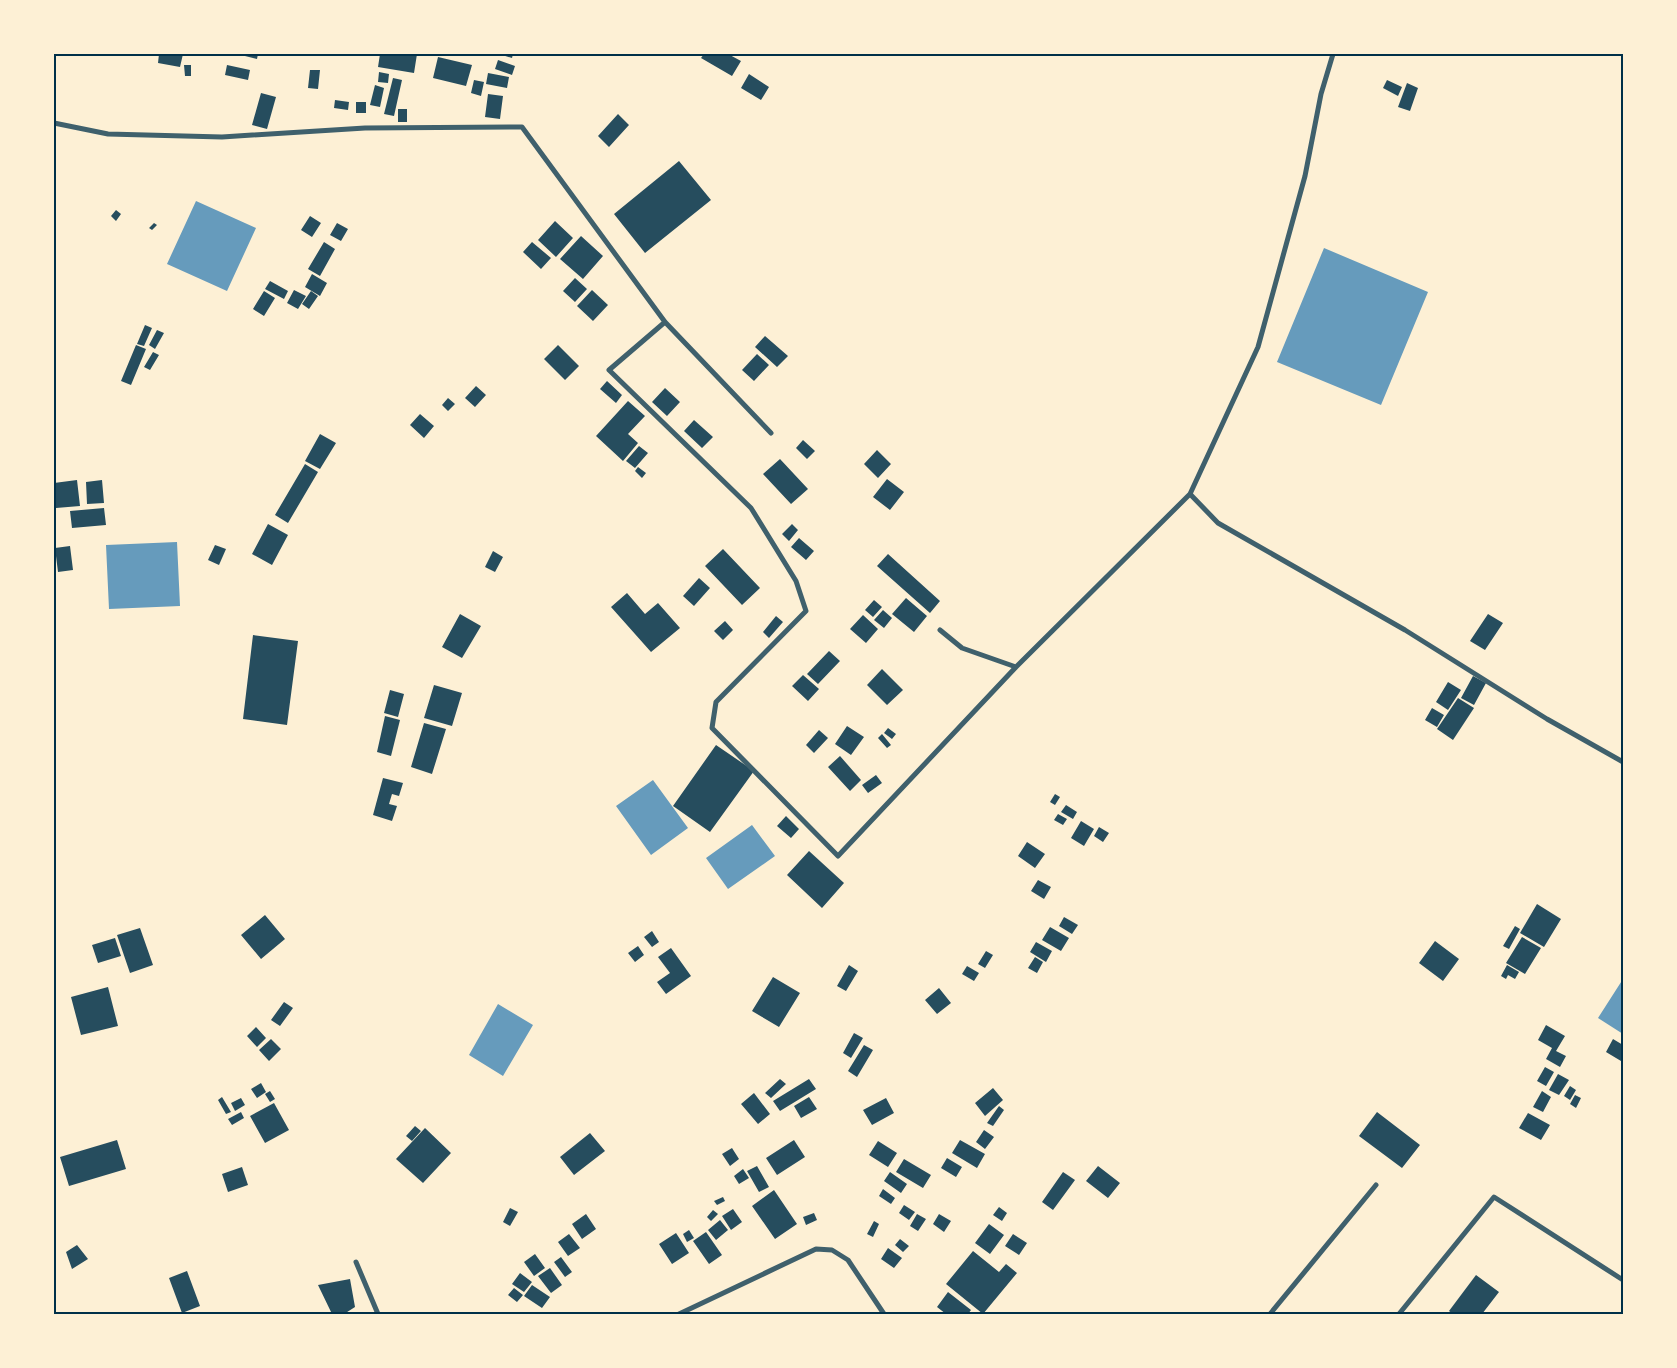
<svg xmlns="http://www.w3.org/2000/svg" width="1677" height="1368" font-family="Montserrat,sans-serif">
<rect width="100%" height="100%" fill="#fdf0d5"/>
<!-- water -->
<path fill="#669bbc" d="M196,201L256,228L227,291L167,264Z
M1324,248L1428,292L1381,405L1277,362Z
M177,542L180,606L109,609L106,545Z
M653,780L688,828L651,855L616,806Z
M752,825L775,856L728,889L706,858Z
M1623,979V1034L1598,1018Z
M498,1004L533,1025L503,1076L469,1055Z"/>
<!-- building -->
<path fill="#264d5e" d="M159,54H183L180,67L158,63Z
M237,54H258L257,59Z
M380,54H417L414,73L378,67Z
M499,54H513L512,58Z
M704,54H728L741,61L732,76L701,58Z
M438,57L472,65L466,86L433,78Z
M498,60L515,66L512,75L495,69Z
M184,65H191V76H185Z
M227,65L250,70L248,80L225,75Z
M310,70H320L318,89L308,88Z
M379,72L389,74L388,83L378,82Z
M488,73L509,77L507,88L486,84Z
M749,74L769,87L761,100L741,88Z
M393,78L402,80L394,116L384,114Z
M474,80L484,82L481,96L471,93Z
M1387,80L1402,87L1398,96L1383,88Z
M1407,83L1418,88L1410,111L1398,107Z
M375,85L384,88L380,107L370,105Z
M261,93L276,97L267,129L252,125Z
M488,94L503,96L500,119L485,117Z
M335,100L349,102L348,110L334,108Z
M356,102H366V113H356Z
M398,109H407V122H398Z
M618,114L629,125L609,147L598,136Z
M679,161L711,200L645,253L614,214Z
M116,210L121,214L116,221L111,216Z
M310,216L321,223L312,237L301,230Z
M555,221L573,238L556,257L538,240Z
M154,223L157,225L152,230L149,228Z
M337,223L348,229L341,241L330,235Z
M581,236L603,256L583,279L560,259Z
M324,242L335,249L320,276L308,269Z
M532,242L551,258L541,269L523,252Z
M312,274L327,283L320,296L305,287Z
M575,278L587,289L575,302L563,291Z
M270,281L288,291L284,299L265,289Z
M294,290L306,296L298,309L287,303Z
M592,290L608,305L593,321L577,306Z
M264,291L275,298L264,316L253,309Z
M311,291L318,296L309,309L302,304Z
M145,325L152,328L144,346L137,344Z
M157,330L164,333L155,349L149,345Z
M765,336L788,356L777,367L755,347Z
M136,345L146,349L131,385L121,381Z
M558,345L579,366L565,380L544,359Z
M153,352L159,355L150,370L144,367Z
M757,354L769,365L754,381L742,370Z
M607,381L622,395L616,403L600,389Z
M476,386L486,395L475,407L465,398Z
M665,388L680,402L667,416L652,402Z
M448,398L455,404L448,411L442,405Z
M628,401L645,416L628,434L638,443L623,461L596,436Z
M420,414L434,426L424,438L410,425Z
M694,420L713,437L702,448L684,431Z
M320,434L336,443L320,469L305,461Z
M803,440L815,451L807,459L796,448Z
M639,446L648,453L635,468L626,461Z
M877,450L891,464L878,478L864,464Z
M780,459L808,489L791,504L763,474Z
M305,464L318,472L288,523L275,515Z
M638,467L646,473L642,478L635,471Z
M887,479L904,492L890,510L873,497Z
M77,480L80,506L56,508L54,483Z
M102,480L104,503L87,504L86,482Z
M104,508L106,525L72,528L70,511Z
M268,524L288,535L272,565L252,554Z
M792,524L798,530L789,541L782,534Z
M799,538L814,551L806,560L791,547Z
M215,545L226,549L219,565L208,560Z
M70,546L73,570L58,572L55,548Z
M723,549L760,588L742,605L705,566Z
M493,551L503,557L495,572L485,567Z
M888,554L940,601L930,613L877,566Z
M699,578L710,588L694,606L683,596Z
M627,593L645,614L658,603L680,628L651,652L611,607Z
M906,598L927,616L914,632L892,614Z
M874,600L882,607L873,617L865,610Z
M883,610L892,618L884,628L874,620Z
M460,614L481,626L462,658L442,647Z
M1488,614L1503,623L1485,650L1470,641Z
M863,615L878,629L866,643L850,629Z
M776,616L783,622L769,638L763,632Z
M725,621L733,630L723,640L714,631Z
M253,635L298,641L287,725L243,719Z
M829,651L840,661L818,684L807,674Z
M882,669L903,690L887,705L867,685Z
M803,675L819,689L808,701L792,686Z
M1473,676L1486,683L1474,705L1461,698Z
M1448,682L1461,690L1448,710L1436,702Z
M434,685L462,693L452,726L424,718Z
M390,690L404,694L398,717L384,713Z
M1458,698L1474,708L1453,740L1437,729Z
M1432,708L1444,715L1437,727L1425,720Z
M385,716L400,720L391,756L377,752Z
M424,723L446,729L432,774L411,767Z
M847,726L864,737L851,755L835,744Z
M888,728L896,734L892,739L884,733Z
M819,730L828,738L814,753L806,745Z
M882,734L891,745L887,748L878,738Z
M716,745L754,771L710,832L673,806Z
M840,756L861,780L850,791L828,767Z
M876,775L882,783L868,793L862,785Z
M383,778L403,783L399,796L392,794L389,804L397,806L392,821L373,815Z
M1055,794L1060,797L1055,805L1050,802Z
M1066,805L1077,812L1073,819L1061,812Z
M1058,814L1067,819L1063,825L1054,820Z
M786,816L799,829L791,838L777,826Z
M1081,821L1094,829L1084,846L1071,838Z
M1099,827L1109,833L1103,842L1094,836Z
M1027,842L1045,854L1035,868L1018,856Z
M809,851L844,883L822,908L787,875Z
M1038,880L1051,887L1044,899L1031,891Z
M1537,904L1561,919L1544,947L1520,933Z
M265,915L285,939L261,959L241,935Z
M1064,917L1078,925L1072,934L1059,926Z
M1515,926L1520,929L1509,949L1503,946Z
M1050,927L1069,938L1061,951L1042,940Z
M140,928L153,965L130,973L117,935Z
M652,931L659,942L652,947L644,937Z
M1522,937L1541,948L1525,974L1506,963Z
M115,938L121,956L98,963L92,945Z
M1435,941L1459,959L1443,981L1419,963Z
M1036,942L1052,951L1046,962L1030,952Z
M638,946L644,955L635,962L628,953Z
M671,948L691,976L666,994L657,982L670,973L658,957Z
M986,951L993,955L985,968L978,964Z
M1035,957L1043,962L1037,973L1028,968Z
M849,965L858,971L846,991L837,986Z
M1507,965L1519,972L1515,979L1508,975L1506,979L1501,976Z
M967,966L979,973L974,981L962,974Z
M773,977L800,993L779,1027L752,1011Z
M108,987L118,1026L81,1035L71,997Z
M939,988L951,1003L937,1014L925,1000Z
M284,1002L293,1008L280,1026L271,1020Z
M1546,1025L1565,1036L1556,1051L1566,1056L1560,1067L1546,1059L1552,1048L1538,1040Z
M256,1027L266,1038L257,1047L247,1036Z
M854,1033L863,1038L851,1058L843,1053Z
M271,1039L281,1049L269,1061L259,1050Z
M1613,1039L1623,1045L1621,1061L1606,1052Z
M864,1045L873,1050L857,1077L848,1071Z
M1545,1067L1554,1072L1546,1086L1537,1081Z
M1558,1074L1569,1080L1559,1095L1549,1090Z
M780,1079L786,1084L771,1098L765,1093Z
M809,1079L816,1089L780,1111L773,1101Z
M261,1083L266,1092L257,1098L251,1089Z
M1570,1086L1576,1090L1570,1100L1564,1096Z
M993,1088L1003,1100L985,1116L975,1103Z
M270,1091L275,1099L270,1102L265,1094Z
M1542,1091L1551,1097L1543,1112L1533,1107Z
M754,1093L770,1114L758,1124L741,1104Z
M1575,1095L1581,1098L1576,1108L1570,1104Z
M222,1097L231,1112L226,1114L218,1100Z
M809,1097L817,1109L801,1118L794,1106Z
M241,1098L245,1105L235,1111L231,1103Z
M886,1098L894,1113L872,1125L863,1110Z
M274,1103L289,1130L265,1143L250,1116Z
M999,1106L1004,1110L993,1126L987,1123Z
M241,1112L244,1118L232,1125L228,1119Z
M1377,1112L1420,1145L1402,1168L1359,1136Z
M1528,1113L1550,1125L1541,1140L1519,1128Z
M415,1126L421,1131L412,1141L406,1136Z
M425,1128L451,1153L423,1183L396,1159Z
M984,1130L994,1137L985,1149L976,1142Z
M590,1133L605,1151L574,1175L560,1157Z
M117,1140L126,1169L69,1186L60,1157Z
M794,1140L805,1157L777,1175L766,1158Z
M960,1140L985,1154L977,1168L952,1153Z
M878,1141L897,1153L888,1167L869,1155Z
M732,1148L739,1159L730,1166L722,1154Z
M947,1158L962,1167L956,1177L941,1168Z
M904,1159L931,1175L923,1188L896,1172Z
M757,1166L769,1187L759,1192L747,1171Z
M1098,1166L1120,1183L1108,1198L1086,1181Z
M242,1167L248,1185L228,1192L222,1174Z
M743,1169L749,1178L739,1184L734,1176Z
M890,1172L907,1184L901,1193L884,1181Z
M1063,1172L1075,1180L1053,1210L1042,1202Z
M883,1189L895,1198L891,1204L879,1196Z
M774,1190L797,1224L775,1239L752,1206Z
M723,1197L725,1201L717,1205L714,1201Z
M904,1205L915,1212L909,1220L899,1213Z
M999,1207L1007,1213L1002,1221L993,1215Z
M510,1208L518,1212L510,1226L503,1222Z
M733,1209L742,1222L731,1230L722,1216Z
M713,1210L718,1214L711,1221L707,1217Z
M814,1213L817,1220L806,1225L803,1217Z
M586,1214L596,1229L582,1239L572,1224Z
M917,1214L926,1219L918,1231L910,1226Z
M939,1214L951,1221L944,1232L933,1224Z
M720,1220L728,1230L716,1240L708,1230Z
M874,1221L879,1224L873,1237L867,1234Z
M989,1224L1004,1235L990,1254L975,1243Z
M689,1230L694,1238L687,1242L683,1234Z
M706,1232L722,1255L709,1264L693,1241Z
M676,1233L689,1253L672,1264L659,1244Z
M569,1234L580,1248L568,1256L558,1242Z
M1013,1234L1027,1243L1019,1255L1005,1246Z
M900,1239L909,1246L903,1252L895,1245Z
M77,1245L88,1259L72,1269L66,1252Z
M888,1248L902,1258L894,1268L881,1259Z
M973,1251L999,1272L1006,1264L1017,1273L983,1314L946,1284Z
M535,1254L545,1268L534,1276L524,1262Z
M561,1257L572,1272L565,1277L554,1262Z
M550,1268L562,1285L551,1293L538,1276Z
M187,1271L200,1306L182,1313L169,1278Z
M520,1273L532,1282L524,1292L512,1284Z
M1476,1275L1499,1292L1482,1314H1453L1449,1311Z
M350,1279L355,1307L344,1314H332L318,1285Z
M532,1285L550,1297L542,1308L524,1296Z
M514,1288L523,1295L517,1302L508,1295Z
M948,1292L971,1310L968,1314H946L937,1307Z"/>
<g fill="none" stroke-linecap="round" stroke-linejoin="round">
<!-- minor -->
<path stroke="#3f606c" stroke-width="5" d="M54,123L108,134L222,137L365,128L522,127L665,322L771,433
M665,322L609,370L751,508L796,581L806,611L716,702L712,728L838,856L1016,667
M1190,494L1258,347L1305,176L1321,94L1333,54
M940,630L962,648L1016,667L1190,494L1218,523L1405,630L1547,719L1623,762
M356,1262L378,1314
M679,1314L816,1249L832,1250L848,1260L884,1314
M1270,1314L1376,1185
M1399,1314L1494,1197L1623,1280"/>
</g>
<!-- border -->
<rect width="1677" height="1368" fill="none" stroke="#fdf0d5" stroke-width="110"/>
<rect x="55" y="55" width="1567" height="1258" fill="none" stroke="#003049" stroke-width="2"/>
</svg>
